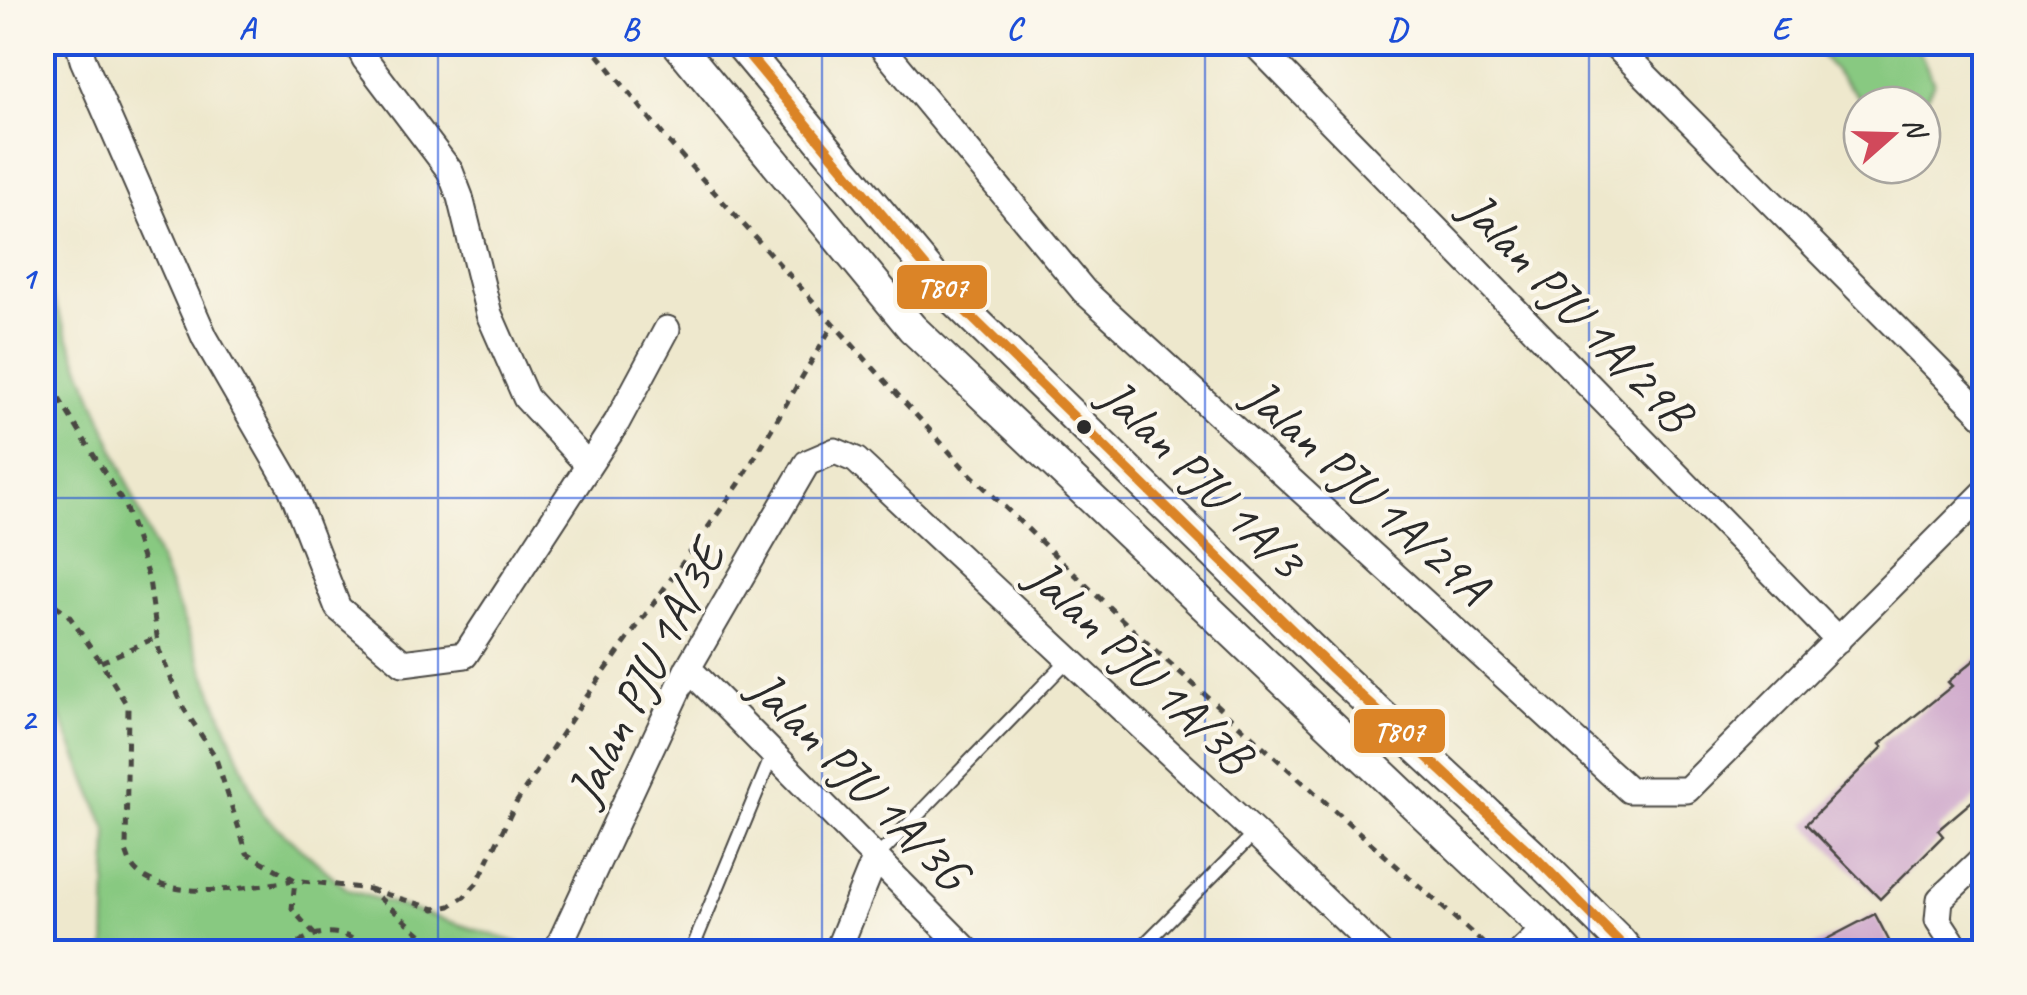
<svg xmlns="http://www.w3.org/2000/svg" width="2027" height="995" font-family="Caveat,sans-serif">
<rect width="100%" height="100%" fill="#fbf7ec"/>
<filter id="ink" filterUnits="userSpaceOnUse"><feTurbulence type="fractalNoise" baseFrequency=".01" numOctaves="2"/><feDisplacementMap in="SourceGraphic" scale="20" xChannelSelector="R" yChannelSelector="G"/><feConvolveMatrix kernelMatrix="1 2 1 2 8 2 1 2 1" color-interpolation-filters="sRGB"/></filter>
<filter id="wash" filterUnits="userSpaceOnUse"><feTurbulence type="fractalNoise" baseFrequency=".0048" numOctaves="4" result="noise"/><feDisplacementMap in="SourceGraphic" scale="40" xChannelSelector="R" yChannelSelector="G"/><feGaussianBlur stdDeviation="2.25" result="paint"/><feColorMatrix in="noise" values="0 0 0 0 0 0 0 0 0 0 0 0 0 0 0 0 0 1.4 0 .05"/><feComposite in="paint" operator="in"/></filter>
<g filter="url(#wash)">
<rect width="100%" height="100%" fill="#eee8cd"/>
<!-- green -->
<path fill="#88c981" stroke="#5a7a56" stroke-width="2.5" d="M1810,43H1915L1934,82L1922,107L1866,105Z
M42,272L262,814L348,890L519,943L516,952H105L108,832L43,674Z"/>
<g id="blocks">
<!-- building -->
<path fill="#d1adcd" d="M1984,652V791L1938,830L1943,836L1880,899L1806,824L1883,747L1880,744L1952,686L1948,682Z
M1875,914L1895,952H1802Z"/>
</g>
</g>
<g filter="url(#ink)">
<use href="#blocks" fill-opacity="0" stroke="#484743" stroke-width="2.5"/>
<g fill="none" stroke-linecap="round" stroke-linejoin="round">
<!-- service casing -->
<g stroke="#484743" stroke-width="16">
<path id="service" d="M876,858L1069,659
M691,952L773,753
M1137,952L1255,833"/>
</g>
<!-- minor casing -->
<g stroke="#484743" stroke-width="29">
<path id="minor" d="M78,42L83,60L205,338L290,485L338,608L403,663L465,655L617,422L667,329
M356,42L365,59L450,171L460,197L489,314L526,398L588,465
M878,42L1084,291L1629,790H1687L1984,493
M1253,42L1838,640
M1612,42L1984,416
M688,668L969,952
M556,952L688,668L807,463L835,451L856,460L1255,833L1379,952
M837,952L875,859
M1521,952L1545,929
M1959,952L1938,920L1940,899L1984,857"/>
</g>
<!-- tertiary casing -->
<g stroke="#484743" stroke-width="34">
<path id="tertiary" d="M676,42L912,328L1545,929L1567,952
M738,42L948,294L1330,667L1537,859L1619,940L1629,952"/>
</g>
<!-- path -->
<path stroke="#484743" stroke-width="5" stroke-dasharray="8 8" stroke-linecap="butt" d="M588,42L668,141L964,468L1136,633L1493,952
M42,371L125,506L149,580L159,650L184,709L215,756L247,853L295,880L369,889L424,937L430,952
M42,596L67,613L101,662L128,707L126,851C129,859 131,867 137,872C175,903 251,887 295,880L292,909L314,934
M101,662L157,637
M369,889L435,909L450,906L464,897L477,883L516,803L580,706L739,484L834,323
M286,952C312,929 343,924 368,952"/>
<!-- service -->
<use href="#service" stroke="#fff" stroke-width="12"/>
<!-- minor -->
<use href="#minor" stroke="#fff" stroke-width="25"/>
<!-- tertiary -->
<use href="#tertiary" stroke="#fff" stroke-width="30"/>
<!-- bus-1 casing -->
<g stroke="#fbf7ec" stroke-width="18">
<path id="bus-1" d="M738,42L948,294L1330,667L1537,859L1629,952"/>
</g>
<!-- bus-1 -->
<use href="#bus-1" stroke="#db8427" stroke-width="10"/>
</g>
</g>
<!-- grid -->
<path fill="none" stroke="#1d4ed8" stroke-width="2.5" stroke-opacity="0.55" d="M438,42V952M822,42V952M1205,42V952M1589,42V952M42,498H1984"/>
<!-- markers -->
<circle fill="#2b2b2b" stroke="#fbf7ec" stroke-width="4" cx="1084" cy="427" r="9"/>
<g text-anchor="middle" stroke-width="8" stroke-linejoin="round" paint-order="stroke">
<!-- street labels -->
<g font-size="50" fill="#2b2b2b" stroke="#fbf7ec">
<text transform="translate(1578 310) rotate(46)" y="18">Jalan PJU 1A/29B</text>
<text transform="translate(1203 477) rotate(44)" y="18">Jalan PJU 1A/3</text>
<text transform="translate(1368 490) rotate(42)" y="18">Jalan PJU 1A/29A</text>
<text transform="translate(1141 665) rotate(43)" y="18">Jalan PJU 1A/3B</text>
<text transform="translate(644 672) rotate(-63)" y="18">Jalan PJU 1A/3E</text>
<text transform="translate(860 779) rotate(45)" y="18">Jalan PJU 1A/3G</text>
</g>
</g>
<g stroke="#fbf7ec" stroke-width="4">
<rect x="895" y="263" width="94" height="48" rx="10" fill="#db8427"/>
<rect x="1352" y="707" width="95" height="48" rx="10" fill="#db8427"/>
</g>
<g font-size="28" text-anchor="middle" font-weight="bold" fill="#fff">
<text x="942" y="297">T807</text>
<text x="1399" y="741">T807</text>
</g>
<!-- margin -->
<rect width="2027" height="995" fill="none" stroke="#fbf7ec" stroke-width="110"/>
<!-- north arrow -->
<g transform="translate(1892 135) rotate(70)"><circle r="48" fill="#fbf7ec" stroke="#a8a59f" stroke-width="2.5"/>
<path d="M0-8L18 38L0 25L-18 38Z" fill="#d1495b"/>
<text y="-15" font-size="28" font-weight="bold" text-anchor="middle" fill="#2b2b2b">N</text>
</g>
<rect x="55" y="55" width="1917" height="885" fill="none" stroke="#1d4ed8" stroke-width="4"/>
<g font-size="32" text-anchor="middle" font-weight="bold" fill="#1d4ed8">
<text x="247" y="39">A</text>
<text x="630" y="39">B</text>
<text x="1014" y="39">C</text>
<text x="1397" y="39">D</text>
<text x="1780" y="39">E</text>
<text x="28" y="288">1</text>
<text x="28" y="730">2</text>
</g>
</svg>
